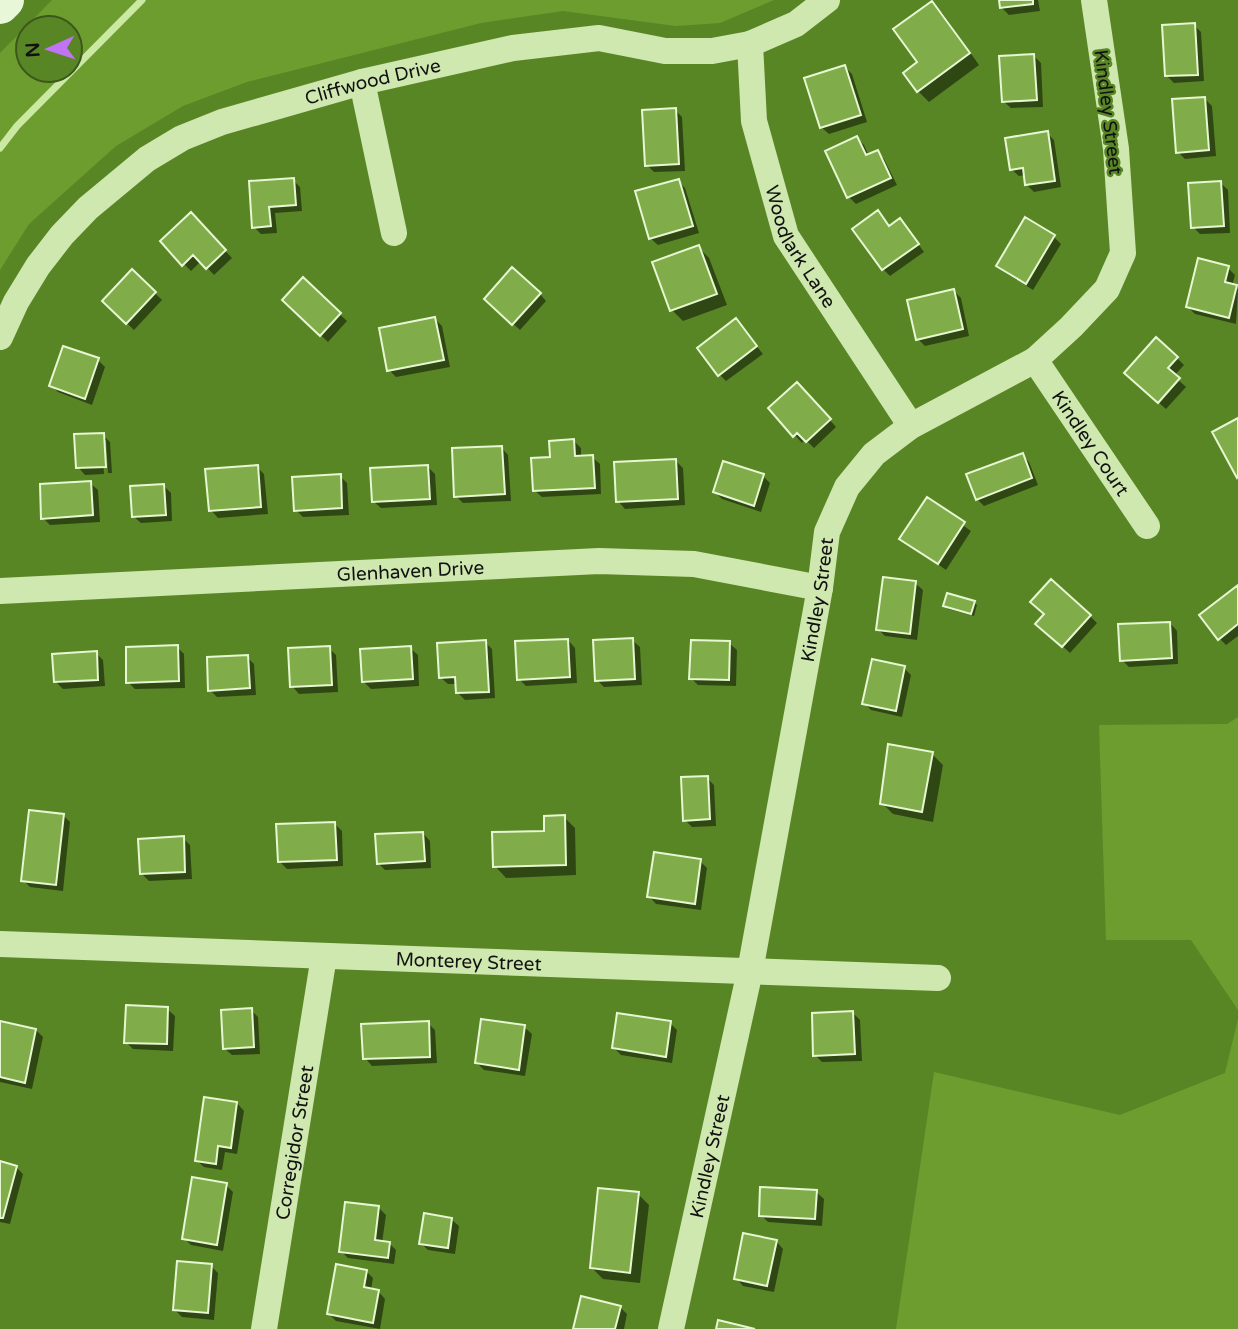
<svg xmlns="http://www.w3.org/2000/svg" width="1238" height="1329" font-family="'Varela Round',sans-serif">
<rect width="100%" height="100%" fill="#598625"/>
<!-- green -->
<path fill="#6d9d2f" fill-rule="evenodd" d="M52,0H774L720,23L676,26L563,11L481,23L247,82L183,106L116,146L29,224L0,270V53ZM28,28H70V70H28Z
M1238,717V1010L1191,940H1106L1099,725L1227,724Z
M1238,1019V1329H896L934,1072L1120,1115L1225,1073Z"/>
<!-- shadow -->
<path fill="#0007" d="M1001,0H1038L1040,11L1009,15L1002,8Z
M932,3L943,14L979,65L929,102L918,91Z
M1194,25L1201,32L1204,81L1174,83L1167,76Z
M1034,56L1041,63L1043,107L1011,108L1003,101Z
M845,67L852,74L867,122L829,134L821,127Z
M1205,99L1212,106L1216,156L1185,159L1178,152Z
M675,110L682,117L685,171L654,172L647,165Z
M1047,133L1054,140L1061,187L1034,192L1027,185L1026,175L1019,176L1011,169Z
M857,138L864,145L869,156L877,152L884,159L897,185L856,204L849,197Z
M293,180L300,187L302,211L275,213L277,233L261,234L254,227L251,183Z
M678,181L685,188L699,233L658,245L650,238Z
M1221,183L1228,190L1230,233L1200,234L1193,227Z
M877,212L890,227H906L924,252L890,276L883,269Z
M191,214L232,258L214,275L201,261L191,271L162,242Z
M1026,220L1054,237L1061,244L1033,290L1006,273L999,266Z
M698,247L709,258L727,305L683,321L672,310Z
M1228,268L1235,275L1232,286L1238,289L1236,324L1195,314L1188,307Z
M132,271L162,300L134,330L104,301Z
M303,280L347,321L328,342L284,300Z
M954,291L961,298L969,336L925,346L918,339Z
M540,294L546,301L520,330L493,306Z
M435,319L442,326L450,367L396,377L389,370Z
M736,321L763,354L726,381L719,374Z
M1177,358L1184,365L1174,376L1186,387L1166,409L1133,380Z
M98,360L105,367L92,405L58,392L51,385Z
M804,391L836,427L814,448L805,439L802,443L770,408Z
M103,435L110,442L112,473H108L106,440H102L104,474L85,475L78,467Z
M574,441L581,448V457H592L600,464L601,494L542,497L534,490L552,459Z
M501,447L508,455L511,501L463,503L456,496Z
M1022,455L1029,462L1038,485L984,506L977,499Z
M676,461L683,468L685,505L625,509L618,501Z
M257,467L264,474L268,514L218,518L211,510Z
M428,467L435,474L437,505L381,508L373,501Z
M340,476L347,483L349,515L303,517L296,510Z
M763,476L770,483L761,512L722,499L715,492Z
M90,483L98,490L100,522L50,525L43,518Z
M164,486L171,493L172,521L141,523L133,516Z
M927,500L971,531L946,570L902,539Z
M915,583L923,590L917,640L885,636L878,629Z
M1238,587V636L1226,645L1219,638Z
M974,602L977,605L974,616L948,609L945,606Z
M1046,615L1090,616L1097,623L1070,653L1045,630Z
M1170,623L1177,631L1178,664L1129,667L1122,660Z
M568,640L575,648L577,683L526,686L519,679Z
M632,640L640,647L642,685L604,687L597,680Z
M485,642L492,649L495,698L465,700L458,693L457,684H448L440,677Z
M729,643L737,650L736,686L698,685L691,678Z
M177,647L184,654L185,688L135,689L128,682Z
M329,648L336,655L338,692L299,694L292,686Z
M410,648L418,655L419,686L371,689L364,682Z
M96,653L103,660L105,686L63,689L55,681Z
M247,657L254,664L256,695L217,697L210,690Z
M904,668L911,675L902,717L871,710L864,703Z
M932,754L943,765L933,822L893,814L882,803Z
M707,778L714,785L716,826L692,827L685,820Z
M63,815L70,822L63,891L30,887L23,880Z
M564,817L575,828L576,875L506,878L495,866L546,832Z
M335,824L342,831L343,866L287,869L280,862Z
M423,833L430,841L431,868L385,870L378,863Z
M183,838L190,845L192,879L149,881L142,874Z
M700,861L707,868L701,910L656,904L649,896Z
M167,1009L175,1016L173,1051L133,1049L126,1042Z
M251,1010L258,1017L260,1054L232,1055L224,1048Z
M853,1013L860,1020L862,1061L822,1062L815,1055Z
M428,1023L435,1030L437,1063L372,1066L365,1058Z
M670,1023L677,1030L672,1063L621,1055L614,1048Z
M0,1026L36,1030L43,1037L32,1089L0,1082Z
M524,1027L532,1034L525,1076L484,1070L477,1063Z
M237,1103L244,1111L237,1154L225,1152L222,1170L204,1167L196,1160Z
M0,1163L16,1167L23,1174L10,1224L0,1222Z
M226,1185L233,1192L223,1251L191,1245L184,1238Z
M816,1192L824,1199L822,1226L768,1222L761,1215Z
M638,1194L649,1205L640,1283L603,1279L592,1268Z
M379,1208L386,1215L382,1243H389L396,1250L394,1264L348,1258L341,1251Z
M451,1219L459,1226L455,1254L428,1250L421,1243Z
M776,1241L783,1249L774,1292L743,1286L736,1278Z
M211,1266L218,1273L214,1320L182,1317L175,1310Z
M366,1271L373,1278L371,1290L378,1291L385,1299L380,1329L336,1321L329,1314Z
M620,1307L627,1314L624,1329H575Z"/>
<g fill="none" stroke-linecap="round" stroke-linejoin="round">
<!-- stream -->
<path stroke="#cbe9a3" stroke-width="7" d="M0,148L17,126L142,0"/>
</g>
<!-- building -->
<path fill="#80ac49" stroke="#e7f7d3" stroke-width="2" d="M999,0H1033V4L1000,8Z
M932,1L970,53L917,92L903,73L917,62L893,29Z
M1195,23L1198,75L1165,76L1162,25Z
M1034,54L1037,100L1002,102L999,56Z
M845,65L861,115L820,128L804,78Z
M1205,97L1209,150L1176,153L1172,99Z
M676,108L679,164L645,166L642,110Z
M1048,131L1055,181L1025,185L1023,168L1010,170L1005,138Z
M857,136L866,155L878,150L891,178L847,198L825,151Z
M294,178L296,205L269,207L271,226L252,228L249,181Z
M679,179L693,226L649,239L635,191Z
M1221,181L1224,226L1191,228L1188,183Z
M878,210L889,226L900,218L919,244L882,270L852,229Z
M191,212L226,250L206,269L193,255L182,266L160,241Z
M1025,217L1055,235L1026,284L996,266Z
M699,245L717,294L670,311L652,262Z
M1198,258L1229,266L1225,282L1237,285L1229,318L1186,307Z
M512,267L541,293L512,325L484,299Z
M132,269L156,292L126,324L102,301Z
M303,277L341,313L320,336L282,300Z
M954,289L963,329L916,340L907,300Z
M435,317L444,360L387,371L379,328Z
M736,318L757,346L718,376L697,348Z
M1156,337L1178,357L1168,368L1180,378L1158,403L1124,373Z
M63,346L99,358L85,399L49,386Z
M797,382L831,419L806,442L797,433L793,437L768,408Z
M1238,418V477L1237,478L1212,432Z
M104,433L106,467L76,468L74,434Z
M574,439L575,456L593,455L595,488L533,491L531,458L550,457L549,441Z
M502,446L505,494L454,497L452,448Z
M1023,453L1032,478L976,500L966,474Z
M676,459L678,499L616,502L614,462Z
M723,461L764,474L754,506L713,492Z
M258,465L261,507L209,511L205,469Z
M428,465L430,499L372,502L370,468Z
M341,474L342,508L294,511L292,477Z
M91,481L93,515L41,519L40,484Z
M164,484L166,515L132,517L130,486Z
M927,497L965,522L938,564L899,539Z
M883,577L916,581L910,634L876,630Z
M1051,579L1091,615L1062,647L1035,624L1044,614L1030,602Z
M1238,585V624L1218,640L1199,615Z
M947,593L975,601L971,614L943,606Z
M1170,622L1172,658L1120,661L1118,624Z
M633,638L635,679L595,681L593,640Z
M568,639L570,677L517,680L515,641Z
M486,640L489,692L456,693L455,677L439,678L437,643Z
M691,640L730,641L729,680L689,679Z
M178,645L179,681L126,683V647Z
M330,646L332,685L290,687L288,648Z
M411,646L413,679L362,682L360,649Z
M97,651L98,680L54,682L52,654Z
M248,655L250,688L208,691L207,657Z
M872,659L905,666L896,711L862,704Z
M888,744L933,752L922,812L880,804Z
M708,776L710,819L683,821L681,777Z
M29,810L64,814L56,885L21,881Z
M565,815L566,865L493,867L492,832L544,831V816Z
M335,822L337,860L278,862L276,824Z
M423,832L425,861L377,864L375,834Z
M184,836L185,872L140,874L138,839Z
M654,852L701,859L695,904L647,897Z
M126,1005L168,1007L167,1044L124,1043Z
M252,1008L254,1047L223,1049L221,1010Z
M853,1011L855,1054L813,1056L812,1013Z
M617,1013L671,1021L666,1057L612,1048Z
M481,1019L525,1025L519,1070L475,1063Z
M0,1021L36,1029L25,1083L0,1077Z
M429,1021L430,1057L363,1059L361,1024Z
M204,1097L237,1102L231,1148L218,1146L216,1164L195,1161Z
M0,1161L17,1166L3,1218H0Z
M192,1177L227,1183L217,1245L182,1239Z
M760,1187L817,1190L815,1219L759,1216Z
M598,1188L639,1192L630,1273L590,1268Z
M345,1202L379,1206L375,1240L390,1242L388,1258L339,1252Z
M424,1213L452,1218L448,1248L419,1244Z
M743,1233L777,1240L767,1286L734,1279Z
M177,1261L212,1264L208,1313L173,1310Z
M336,1264L367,1270L364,1287L379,1290L373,1323L327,1314Z
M581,1296L621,1306L615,1329H573Z
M718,1320L755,1329H716Z"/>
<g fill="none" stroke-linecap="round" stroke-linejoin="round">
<!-- street -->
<g stroke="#cfe8af" stroke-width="26">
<path id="s1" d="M750,44L754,121L786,236L911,426"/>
<path d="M362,82L394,233"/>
<path id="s2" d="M0,337L16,302L38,266L62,235L88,208L147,159L182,138L222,122L362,82L513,48L599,38L665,51H712L750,44L796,24L827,0"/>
<path id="s3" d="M1035,360L1147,526"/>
<path id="s4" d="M0,591L599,561L694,564L820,588"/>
<path id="s5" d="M0,944L938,978"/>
<path id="s6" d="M264,1329L324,956"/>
<path id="s7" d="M671,1329L750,971L820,588L827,532L847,487L874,454L911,426L1035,360L1071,327L1107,289L1123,253L1116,149L1094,0"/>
</g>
<!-- secondary -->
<path stroke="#e9f7d9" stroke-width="38" d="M0,5L5,0"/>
</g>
<g text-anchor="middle" stroke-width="5" stroke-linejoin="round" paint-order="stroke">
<!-- street labels -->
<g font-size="19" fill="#111" stroke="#598625">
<text dy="7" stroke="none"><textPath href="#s2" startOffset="474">Cliffwood Drive</textPath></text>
<text transform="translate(1109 112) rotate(83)" y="7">Kindley Street</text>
<text dy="7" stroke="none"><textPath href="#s1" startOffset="212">Woodlark Lane</textPath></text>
<text dy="7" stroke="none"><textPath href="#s3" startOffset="100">Kindley Court</textPath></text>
<text dy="7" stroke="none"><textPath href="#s4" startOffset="411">Glenhaven Drive</textPath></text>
<text dy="7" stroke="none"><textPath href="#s7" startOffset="744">Kindley Street</textPath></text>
<text dy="7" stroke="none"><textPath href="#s5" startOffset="469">Monterey Street</textPath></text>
<text dy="7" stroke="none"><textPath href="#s6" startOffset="189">Corregidor Street</textPath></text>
<text dy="7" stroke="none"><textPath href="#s7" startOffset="177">Kindley Street</textPath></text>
</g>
</g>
<!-- north arrow -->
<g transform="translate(49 49) rotate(267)"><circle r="33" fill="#598625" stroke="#3c571d" stroke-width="2"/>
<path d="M0-5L12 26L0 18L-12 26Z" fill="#c073f3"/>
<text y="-10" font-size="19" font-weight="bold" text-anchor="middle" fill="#111111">N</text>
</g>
</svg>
